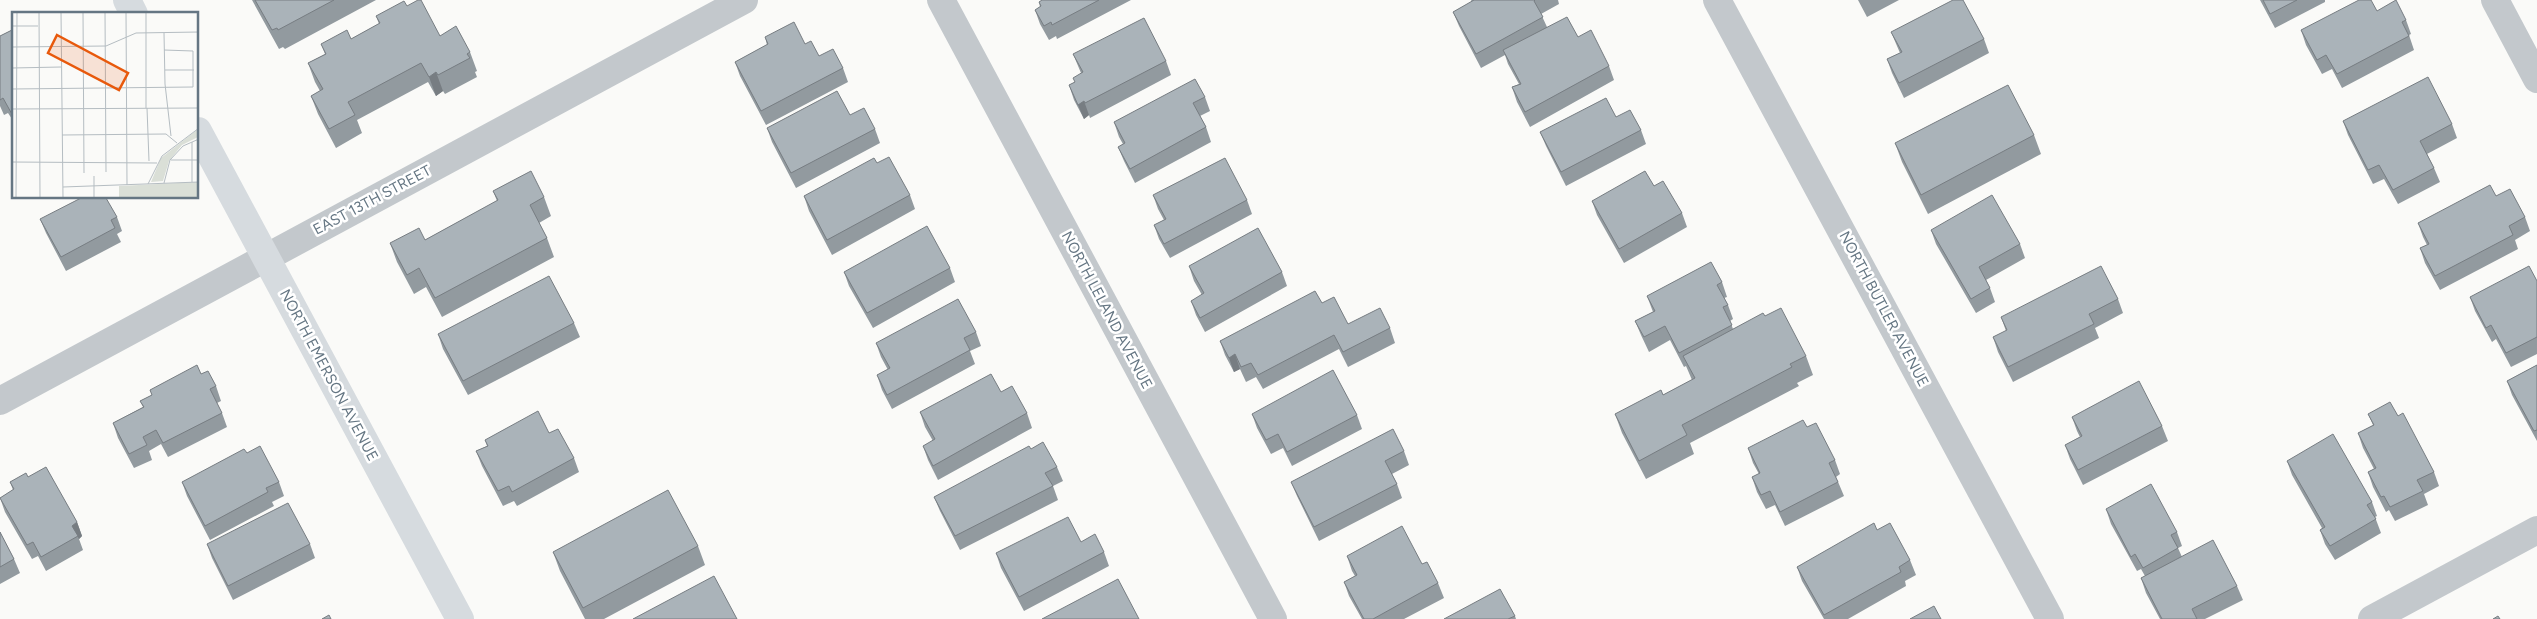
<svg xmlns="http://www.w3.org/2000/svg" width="2537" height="619" font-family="Figtree,sans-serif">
<rect width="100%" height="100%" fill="#fafaf8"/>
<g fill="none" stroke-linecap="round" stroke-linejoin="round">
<!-- street -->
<path stroke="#c3c8cc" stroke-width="28" d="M941,0L1273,619
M1717,0L2050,619
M2495,0L2537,79
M0,401L744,0
M2372,619L2537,530"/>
<!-- primary -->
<path stroke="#d6dbdf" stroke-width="28" d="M127,0L134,14
M198,131L460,619"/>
</g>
<!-- wall -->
<path fill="#929a9f" d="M252,0H376L285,49L283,47L279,49Z
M1042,0H1131L1057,39L1056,36L1049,40L1040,24L1035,10L1040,7L1039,2Z
M1471,0H1558L1559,4L1541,14L1547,27L1578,37L1609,66L1614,80L1530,127L1517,102L1512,87L1519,84L1508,64L1505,55L1481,68L1459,26L1453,12L1472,2Z
M1858,0H1899L1867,17Z
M2260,0H2325V2L2275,28Z
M407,6L440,36L470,52L477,71L475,72L477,77L445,94L443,91L436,96L428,82L357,120L362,133L336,148L318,114L311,96L320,91L315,82L308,63L325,54L321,44L351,39L379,24L376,16Z
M2377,11L2406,20L2411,34L2409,35L2414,50L2342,88L2332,69L2322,74L2306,45L2301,30Z
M14,29V122L8,113L4,115L0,106V36Z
M1891,32L1984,39L1989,53L1904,98L1892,73L1887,59L1900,53Z
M765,37L819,56L843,68L848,82L766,125L740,76L735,62L767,45Z
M1073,54L1166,61L1171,75L1090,118L1089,115L1084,119L1074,100L1069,85L1075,82L1081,73Z
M1205,97L1210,111L1200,116L1206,127L1211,142L1135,183L1124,161L1118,147L1123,144L1119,137L1114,122Z
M1616,117L1641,130L1646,144L1566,186L1546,146L1540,132Z
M2343,121L2452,124L2457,138L2427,154L2434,168L2440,182L2398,204L2384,179L2373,184L2348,135Z
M767,128L875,129L880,143L796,188L772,142Z
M2034,135L2041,154L1928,214L1902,162L1895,143Z
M877,163L910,195L915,209L832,255L809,211L804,196Z
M1654,186L1682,213L1687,227L1624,263L1597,215L1592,201Z
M493,191L544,197L551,216L539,223L547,238L554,257L442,317L426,287L414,294L397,262L390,243L425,240L497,201Z
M1153,195L1247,200L1252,214L1170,258L1159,239L1154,225L1164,220L1158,209Z
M2496,196L2525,217L2530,231L2515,240L2518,249L2440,290L2425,263L2420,248L2427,245L2423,237L2418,223Z
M117,217L122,231L117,234L121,242L66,271L46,233L40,219Z
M1931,230L2020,244L2025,258L1986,280L1990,288L1995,302L1976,313L1936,244Z
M1189,266L1282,272L1287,286L1205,332L1196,315L1191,301L1202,295L1194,281Z
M950,268L955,282L873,328L849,286L844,272Z
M2537,281V354L2511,367L2496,339L2492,342L2475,311L2470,297Z
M1722,282L1727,297L1724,298L1728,305L1733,319L1730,321L1733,329L1765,316L1806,356L1813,375L1797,383L1799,386L1690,443L1694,454L1646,479L1622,433L1615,414L1663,395L1692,380L1686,366L1684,367L1670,340L1649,352L1641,335L1635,321L1653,312L1647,296Z
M2118,299L2123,313L2095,328L2099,338L2013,382L1998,352L1993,337L2006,331L2001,317Z
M1322,303L1348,324L1390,328L1395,343L1348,367L1339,349L1263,389L1256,377L1246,382L1240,369L1234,372L1225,355L1220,341Z
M574,323L580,337L468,395L443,349L438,334Z
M976,332L981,346L970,351L975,364L892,409L882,390L877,375L888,370L881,357L876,343Z
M2537,365V441L2512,395L2507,381Z
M201,374L216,386L221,401L217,403L222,413L227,427L168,457L161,444L149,451L152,460L134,468L118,438L113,423L143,407L140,401L152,395L150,390Z
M1001,392L1027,413L1032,428L938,480L928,460L923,446L933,441L925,427L920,412Z
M1252,414L1357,415L1362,429L1292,466L1283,448L1271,454L1257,428Z
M2368,414L2398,416L2434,472L2439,486L2424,494L2428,505L2395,521L2389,510L2386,512L2373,487L2368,472L2374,469L2363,448L2358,433L2373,425Z
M2072,417L2162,426L2168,441L2083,485L2070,459L2065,445L2080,437L2077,431Z
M1807,427L1835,460L1840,474L1836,477L1844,496L1785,526L1775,505L1766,509L1757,492L1752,477L1759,474L1753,463L1748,448Z
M549,433L574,458L579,472L517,506L514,501L503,506L482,466L476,451L487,446L485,440Z
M1031,449L1057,467L1063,481L1053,486L1058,500L960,550L940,511L934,497Z
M1404,451L1409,465L1392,474L1397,484L1402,498L1319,541L1297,496L1291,482Z
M247,453L279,482L284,496L272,502L274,506L210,540L187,496L182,482Z
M2287,461L2372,502L2377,516L2375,517L2381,533L2335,560L2325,544L2320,530L2322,528L2292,475Z
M28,477L77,522L82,536L79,539L83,550L46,571L38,556L32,559L5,512L0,498L13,490L10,482Z
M2106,509L2177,532L2182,546L2178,548L2182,557L2237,586L2243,600L2205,619H2160L2146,593L2141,578L2145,576L2141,569L2137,571L2111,524Z
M1877,530L1910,560L1916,575L1905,581L1906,586L1848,619H1824L1802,581L1797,567Z
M0,532L14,559L20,573L0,584Z
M1081,542L1104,552L1109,566L1024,611L1001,568L996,553Z
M207,544H310L315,558L233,600L212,558Z
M698,546L705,565L604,619H585L560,571L553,552Z
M1347,556L1422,564L1438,583L1444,598L1404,619H1362L1349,596L1344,582L1355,576L1352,571Z
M1515,616L1516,619H1444Z"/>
<!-- shaded-wall -->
<path fill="#777d82" d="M436,72L443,91L436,96L429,77Z
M1084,101L1089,115L1084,119L1078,105Z
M1235,354L1240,369L1234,372L1229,358Z
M77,522L82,536L79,539L72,526Z"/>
<!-- building -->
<path fill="#aab3b9" stroke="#777d82" d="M255,0H334L278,30L277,28L272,30Z
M418,0H421L440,36L456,26L470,52L467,54L470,58L438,75L436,72L429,77L421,63L348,102L355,115L329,129L311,96L323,89L308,63L326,54L321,44L347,30L351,39L380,23L376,16L404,1L407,6Z
M1042,0H1099L1052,25L1051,22L1044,26L1035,10L1041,6L1039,2Z
M1474,0H1535L1534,1L1543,17L1476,54L1453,12Z
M1953,0H1963L1984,39L1899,83L1887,59L1902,52L1891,32Z
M2263,0H2297L2270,14Z
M2359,0H2371L2377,11L2396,0L2406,20L2402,22L2409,36L2337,74L2326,55L2317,60L2301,30Z
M1567,17L1578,37L1591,30L1609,66L1525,112L1512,87L1521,84L1503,50Z
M1144,18L1166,61L1085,103L1084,101L1078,105L1069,85L1075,82L1073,78L1083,72L1073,54Z
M794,22L805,44L811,41L819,56L833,49L843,68L761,111L735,62L768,44L765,37Z
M14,29V116H13L3,98L0,100V36Z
M2428,77L2452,124L2420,141L2434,168L2393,190L2379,165L2368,170L2343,121Z
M1195,79L1205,97L1193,103L1206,127L1130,169L1118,147L1125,143L1114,122Z
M2008,85L2034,135L1921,195L1895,143Z
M837,91L850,115L864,108L875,129L791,173L767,128Z
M1606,98L1616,117L1630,110L1641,130L1561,172L1540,132Z
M889,157L910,195L827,240L804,196L874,158L877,163Z
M1225,158L1247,200L1164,244L1154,225L1166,219L1153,195Z
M531,171L544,197L530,205L547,238L435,298L419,268L407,275L390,243L419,228L425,240L498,200L493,191Z
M1645,171L1654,186L1663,181L1682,213L1619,249L1592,201Z
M2490,185L2496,196L2510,189L2525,217L2509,226L2513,235L2435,276L2420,248L2429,244L2418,223Z
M1992,195L2020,244L1979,267L1990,288L1971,299L1931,230Z
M81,198H106L117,217L111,220L115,228L61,257L40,219Z
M927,226L950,268L867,313L844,272Z
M1258,228L1282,272L1200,318L1191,301L1204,293L1189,266Z
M1711,262L1722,282L1717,285L1728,305L1723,307L1732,325L1679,353L1665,326L1644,337L1635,321L1655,311L1647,296Z
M2101,266L2118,299L2089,314L2094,324L2008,367L1993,337L2007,330L2001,317Z
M2529,266L2537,281V337L2506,353L2491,325L2486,328L2470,297Z
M549,276L574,323L463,381L438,334Z
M1315,291L1322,303L1334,297L1348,324L1380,308L1390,328L1343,352L1334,335L1258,375L1251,363L1241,367L1235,354L1229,358L1220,341Z
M958,299L976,332L964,338L970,350L887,395L877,375L890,368L876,343Z
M1781,308L1806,356L1790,364L1792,367L1682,425L1687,435L1639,461L1615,414L1661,390L1663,395L1695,378L1683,356L1763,313L1765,316Z
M197,365L201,374L208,371L216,386L210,389L222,413L163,443L156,430L143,437L147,445L129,454L113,423L144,407L140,401L152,395L150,390Z
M2537,365V430L2534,431L2507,381Z
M1333,370L1357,415L1287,452L1278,434L1266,440L1252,414Z
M991,374L1001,392L1012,386L1027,413L933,466L923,446L935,439L920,412Z
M2139,381L2162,426L2078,470L2065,445L2082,436L2072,417Z
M2390,402L2398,416L2403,413L2434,472L2417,480L2423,491L2390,507L2384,496L2381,497L2368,472L2376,468L2358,433L2374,425L2368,414Z
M538,411L549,433L558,429L574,458L512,492L509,486L498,491L476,451L488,446L485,440Z
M1803,420L1807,427L1816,423L1835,460L1829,463L1838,482L1780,512L1770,491L1761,495L1752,477L1760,473L1748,448Z
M1393,429L1404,451L1385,461L1397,484L1314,527L1291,482Z
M2333,434L2372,502L2367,505L2376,519L2330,546L2320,530L2325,527L2287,461Z
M1043,442L1057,467L1045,473L1053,486L955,536L934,497L1029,446L1031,449Z
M260,446L279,482L266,488L268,492L205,526L182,482L244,449L247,453Z
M46,467L77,522L72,526L78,536L41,557L33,542L27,545L0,498L14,489L10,482L26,473L28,477Z
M2151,484L2177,532L2171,535L2178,548L2143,568L2135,554L2131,557L2106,509Z
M668,490L698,546L583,608L553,552Z
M288,503L310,544L228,586L207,544Z
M1068,517L1081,542L1095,534L1104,552L1019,597L996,553Z
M1874,523L1877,530L1890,523L1910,560L1899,567L1901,572L1824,615L1797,567Z
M1402,526L1422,564L1427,562L1438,583L1373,619H1364L1344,582L1357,575L1347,556Z
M0,532L14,559L0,567Z
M2213,540L2237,586L2192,609L2197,619H2162L2141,578Z
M714,576L737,619H633Z
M1118,579L1139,619H1042Z
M1500,589L1515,616L1508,619H1444Z
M1934,606L1941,619H1910Z
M329,615L331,619H322Z
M2498,616L2500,619H2493Z"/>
<g text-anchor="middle" stroke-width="5" stroke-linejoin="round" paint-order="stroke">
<!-- street labels -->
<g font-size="15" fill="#657683" stroke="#fff">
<text transform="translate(372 200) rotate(-28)" y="5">EAST 13TH STREET</text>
<text transform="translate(1884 309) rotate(62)" y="5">NORTH BUTLER AVENUE</text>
<text transform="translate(1107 310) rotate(62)" y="5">NORTH LELAND AVENUE</text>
<text transform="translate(329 375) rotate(62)" y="5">NORTH EMERSON AVENUE</text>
</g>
</g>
<!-- overview -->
<g transform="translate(12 12)">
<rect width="186" height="186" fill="#fafaf8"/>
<path d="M186,117V125L170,133L157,149L151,169L139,170L149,146ZM186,170V186H107V174Z" fill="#dadfd7"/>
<path fill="none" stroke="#b5bdc2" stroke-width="1" d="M27,0L28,186M49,0L51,186M71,0L72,161M93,0L94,160M114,0L115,173M134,0V96M0,14H26M152,21L153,72L159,124M0,35L94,34L124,21L187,20M0,56L49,55M153,58H182M0,77L181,75V39L152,38M135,96L137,149M0,97L187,96M50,123L154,122L165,131M180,130V170M159,148H187M0,150L145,151M82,164V186M152,171L158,148L171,134L187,127M136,172L150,144L187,116M51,175L187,170M4,186L5,0"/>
<path fill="#e8590c" fill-opacity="0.15" stroke="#e8590c" stroke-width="2.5" d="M45,23L116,61L107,78L36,41Z"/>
<rect width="186" height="186" fill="none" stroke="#657683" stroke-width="2.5"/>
</g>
</svg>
